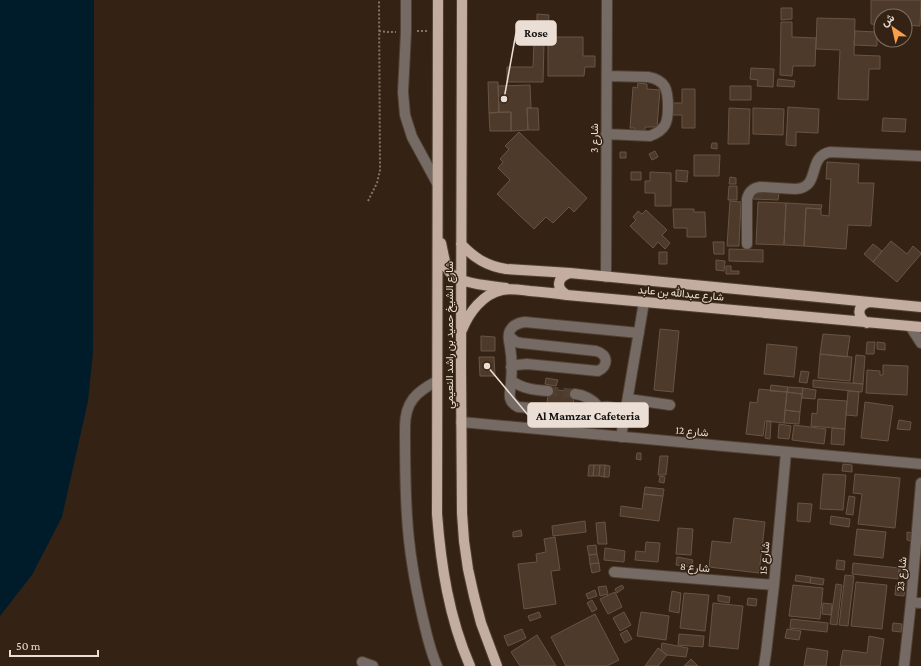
<svg xmlns="http://www.w3.org/2000/svg" width="921" height="666" font-family="'Crimson Pro',Vazirmatn,serif">
<rect width="100%" height="100%" fill="#342314"/>
<!-- water -->
<path fill="#001b2a" d="M0,0H94V8L93,352L88,401L62,517L32,575L0,616Z"/>
<!-- building -->
<path fill="#4d3a2b" stroke="#685444" d="M871,0H921L920,26L905,25V16H881V25L871,24Z
M781,8H792V19L781,20Z
M537,14L549,15L548,26H537Z
M817,18L855,19L854,55L880,56V69H869L868,100L838,99L840,50L816,49Z
M781,22H792V37L816,38L815,66H793L792,76L780,75Z
M855,31L877,32V46L854,45Z
M548,37H583V56H595V67H585L584,76H548Z
M534,43H544L543,82H507V67H533Z
M751,68L774,69L773,87L757,86L758,80L750,79Z
M778,79L795,81L794,87L777,86Z
M488,82H498L499,112L489,113Z
M638,83L647,84V89L660,90L657,127H645V132L635,131V128H630L633,87L637,88Z
M530,85L531,108H527L528,130L511,131V112H499L498,86Z
M730,86H751V100H730Z
M682,89H695V128H682V115H672V103H682Z
M788,107L819,109L818,133L796,132V146L786,145Z
M527,108H538L539,130H528Z
M729,108L750,109L749,144H728Z
M753,108L784,109L783,135L753,134Z
M511,112V131H490L489,113Z
M883,118L906,119L905,132L882,131Z
M519,132L587,198L574,212L569,207L553,223L546,217L534,229L497,194L510,180L498,168L503,162L500,159L509,149L505,146Z
M712,143H717V149L711,148Z
M655,151L658,157L652,160L649,154Z
M620,152H626V158H620Z
M694,155H720L719,176H694Z
M827,162L859,164L858,183H874L871,226L848,225L846,249L804,246L806,208L821,209V215L829,216L831,179H826Z
M676,170L688,171L687,182L676,181Z
M631,172H641V180H631Z
M650,172L671,173V206H655V193H645V181H650Z
M730,177L736,178V184H729Z
M729,186H737V200H728Z
M754,192L779,193L778,200L753,199Z
M730,201L741,202L739,246H727Z
M758,202L786,203L784,245L756,244Z
M786,203L822,205L821,209L806,208L804,246L784,245Z
M673,209H694V212H705L706,237H687V228H674Z
M646,210L667,230L662,235L670,243L665,249L658,242L653,248L630,226L636,220L633,217L638,211L642,214Z
M891,241L907,254L913,246L921,253V254L897,282L873,262Z
M713,242H724V254H714Z
M873,244L882,251L873,262L864,254Z
M729,249L763,250V262L729,261Z
M659,252H667V264H659Z
M716,260L725,261L724,271L716,270Z
M726,266H731V271H739V274H726Z
M660,329L679,331L673,392L654,390Z
M823,334L850,336L847,357L820,354Z
M481,336L495,337V351H481Z
M867,342H875L874,354H866Z
M877,342L885,343V350L877,349Z
M767,344L797,347L794,377L764,374Z
M820,354L852,357L850,381L818,378Z
M856,355L865,356L863,384L853,383Z
M479,357H494L495,376H480Z
M883,365L908,366L907,395L866,393L867,370L880,371V375H883Z
M801,371L809,372L807,383L799,382Z
M546,378L558,380L556,386L545,384Z
M813,380L863,384L862,392L813,387Z
M771,385L788,387L787,392L770,391Z
M788,387L803,388L802,394L787,392Z
M803,388L816,390L815,399L802,398Z
M549,389L575,392L571,419L545,416Z
M759,389L787,392L784,423L765,421L763,436L746,434L750,402L757,403Z
M848,391L859,392L857,416L846,415Z
M787,392L802,394L800,412L785,410Z
M818,399L847,401L845,429L811,426L812,413L817,414Z
M865,402L893,406L888,441L861,438Z
M785,410L800,412L799,424L784,423Z
M899,420L911,422L910,430L897,429Z
M767,421H771L770,439L765,438Z
M779,424L791,426L789,439L778,438Z
M794,425L826,429L824,444L792,440Z
M832,428L845,429L844,445L831,444Z
M637,453H641V460L636,459Z
M660,456H668L666,475H658Z
M843,464L852,465V472L842,471Z
M589,465H594L593,476H588Z
M594,465H600L599,476H593Z
M600,465H605L604,477L599,476Z
M605,465L610,466L609,477H604Z
M823,474L846,475L843,510L820,509Z
M855,474L900,478L895,528L858,524L862,494L853,493Z
M660,476L665,477L664,483L659,482Z
M645,487L664,489L663,496L644,494Z
M644,494L663,496L659,521L620,516L621,506L642,509Z
M849,496L855,497L853,515L846,514Z
M798,503L812,504L810,522L797,521Z
M831,516L850,519L849,527L830,524Z
M734,518L765,522L759,573L709,567L712,541L731,543Z
M585,521L586,532L553,536L552,526Z
M605,522L607,544H598L596,523Z
M678,528L693,529L691,555L676,554Z
M857,529L886,532L883,558L854,555Z
M521,530L522,536L513,537V532Z
M907,532L912,533L911,541L907,540Z
M555,537L560,570L551,571L556,604L524,609L518,564L537,562L536,554L546,552L544,539Z
M646,542L660,543L658,562L635,560L636,551L645,552Z
M596,545L597,554L589,555L587,546Z
M605,548L625,551L624,562L604,560Z
M597,554L599,563L590,564L589,555Z
M677,557L693,560L691,567L676,565Z
M837,560L845,561L844,570L836,569Z
M599,563L600,571L592,573L590,564Z
M853,563L899,568L898,579L852,574Z
M900,568H907V578L899,577Z
M796,575L811,577L810,583L795,581Z
M845,575L854,576L848,626L839,625Z
M811,577L824,579L823,585L810,583Z
M856,582L887,585L882,629L851,626Z
M836,584L842,585L837,625L830,624Z
M622,585L624,588L617,593L615,589Z
M793,585L823,588L820,619L789,616Z
M896,585L905,586L904,596L895,595Z
M606,586L608,594L600,596L598,587Z
M595,590L597,596L588,599L586,594Z
M672,591L681,593L679,613L669,611Z
M615,592L622,607L608,614L600,599Z
M684,593L709,595L705,631L680,628Z
M718,595L730,597L729,603L718,601Z
M748,598L757,599L756,606L747,605Z
M592,600L597,609L592,612L587,603Z
M713,603L743,606L738,649L709,646Z
M823,603L832,604L831,615L822,614Z
M539,612L541,617L530,621L528,616Z
M624,612L631,625L620,631L613,618Z
M641,612L669,616L666,640L637,636Z
M595,614L619,660L607,666H566L551,637Z
M791,619L828,623L827,632L790,628Z
M893,623L902,624L901,632L892,631Z
M522,629L526,638L508,646L504,636Z
M787,629L801,631L799,640L785,638Z
M627,630L632,639L625,643L620,634Z
M679,634L704,636L703,647L678,645Z
M537,635L556,666H520L511,652Z
M869,636L884,639L880,666H840L843,650L867,653Z
M662,643L688,648L686,657L667,655L661,650Z
M658,648L667,655L658,666H645Z
M807,648L828,651L826,666H804Z
M691,659L698,666H684Z"/>
<g fill="none" stroke-linecap="round" stroke-linejoin="round">
<!-- minor-tunnel -->
<path stroke="#4f3f31" stroke-width="10" stroke-dasharray="10 5" stroke-linecap="butt" d="M548,391L575,394
M546,409L572,412"/>
<!-- minor casing -->
<g stroke="#514133" stroke-width="12">
<path id="minor" d="M406,0V32L403,92L405,115L412,137L437,183
M606,134L650,136C666,130 668,122 668,107C668,90 666,80 648,77L607,76
M747,244V199C749,191 753,188 760,187L795,189C822,188 806,157 830,152L921,156
M606,277L607,0
M910,326L921,343
M509,336L516,342L521,343L596,351C608,354 609,366 598,371L527,364L516,365L511,367
M512,381C523,389 535,390 548,391
M575,394C585,395 592,399 599,407
M628,399L670,405
M546,409L518,407C514,405 511,402 510,398C509,393 511,387 511,382C512,371 512,358 510,347C509,341 507,334 511,329C514,324 519,323 525,322L639,333
M572,412C578,412 583,412 588,410C604,406 611,404 625,414
M461,422L921,464
M621,437L644,302
M614,572L774,585
M911,602L921,603
M362,662L373,666
M437,666C430,651 427,635 423,619C415,585 409,551 407,516C405,486 405,457 405,427C405,402 416,392 437,381
M764,666L766,653L774,585L786,452
M904,666L911,602L921,483"/>
</g>
<!-- major casing -->
<g stroke="#514133" stroke-width="12">
<path id="major" d="M438,0L437,514C441,566 449,618 470,666
M462,0L461,366L462,513L464,541L468,569L474,596L481,623L497,666
M441,243C443,251 444,260 447,268C455,285 489,285 506,288
M461,244C474,258 487,266 506,269L570,273L921,307
M567,295C555,288 557,277 570,273
M867,323C857,317 856,306 869,302
M462,330C469,312 483,294 502,290C511,288 521,290 530,291C542,292 554,293 567,295L921,327"/>
</g>
<!-- path -->
<path stroke="#827467" stroke-width="2" stroke-dasharray="2 2" stroke-linecap="butt" d="M379,31L387,32H396
M417,31H428
M368,201L377,183L380,170L379,0"/>
<!-- minor -->
<use href="#minor" stroke="#756a64" stroke-width="10"/>
<!-- major -->
<use href="#major" stroke="#c3ada1" stroke-width="10"/>
</g>
<g text-anchor="middle" stroke-width="3" stroke-linejoin="round" paint-order="stroke">
<!-- street labels -->
<g font-size="11" fill="#ebdfd5" stroke="#342314">
<text transform="translate(594 138) rotate(-90)" y="4">شارع 3</text>
<text transform="translate(681 293) rotate(5)" y="4">شارع عبدالله بن عابد</text>
<text transform="translate(449 335) rotate(-90)" y="4">شارع الشيخ حميد بن راشد النعيمي</text>
<text transform="translate(692 431) rotate(5)" y="4">شارع 12</text>
<text transform="translate(764 558) rotate(-85)" y="4">شارع 15</text>
<text transform="translate(695 567) rotate(5)" y="4">شارع 8</text>
<text transform="translate(901 574) rotate(-85)" y="4">شارع 23</text>
</g>
</g>
<!-- callouts -->
<path fill="none" stroke="#ebdfd5" stroke-width="1.5" d="M504 99L516 33M487 366L528 415"/>
<g fill="#ebdfd5" stroke="#342314" stroke-width="1.5">
<circle cx="504" cy="99" r="4"/>
<circle cx="487" cy="366" r="4"/>
</g>
<g fill="#ebdfd5" stroke="#ebdfd5" stroke-width="1.5">
<rect x="516" y="21" width="40" height="24" rx="4"/>
<rect x="528" y="403" width="120" height="24" rx="4"/>
</g>
<g font-size="12" text-anchor="middle" font-weight="bold" fill="#111">
<text x="536" y="37">Rose</text>
<text x="588" y="420">Al Mamzar Cafeteria</text>
</g>
<!-- north arrow -->
<g transform="translate(893 28) rotate(326)"><circle r="19" fill="#342314" stroke="#7d6e61"/>
<path d="M0-3L7 15L0 10L-7 15Z" fill="#f9a04c"/>
<text y="-6" font-size="11" font-weight="bold" text-anchor="middle" fill="#ebdfd5">ش</text>
</g>
<!-- scale -->
<path d="M10 650v6h88v-6" fill="none" stroke="#ebdfd5" stroke-width="2"/>
<text x="16" y="650" font-size="12" fill="#ebdfd5" stroke="#342314" stroke-width="3" paint-order="stroke">50 m</text>
</svg>
